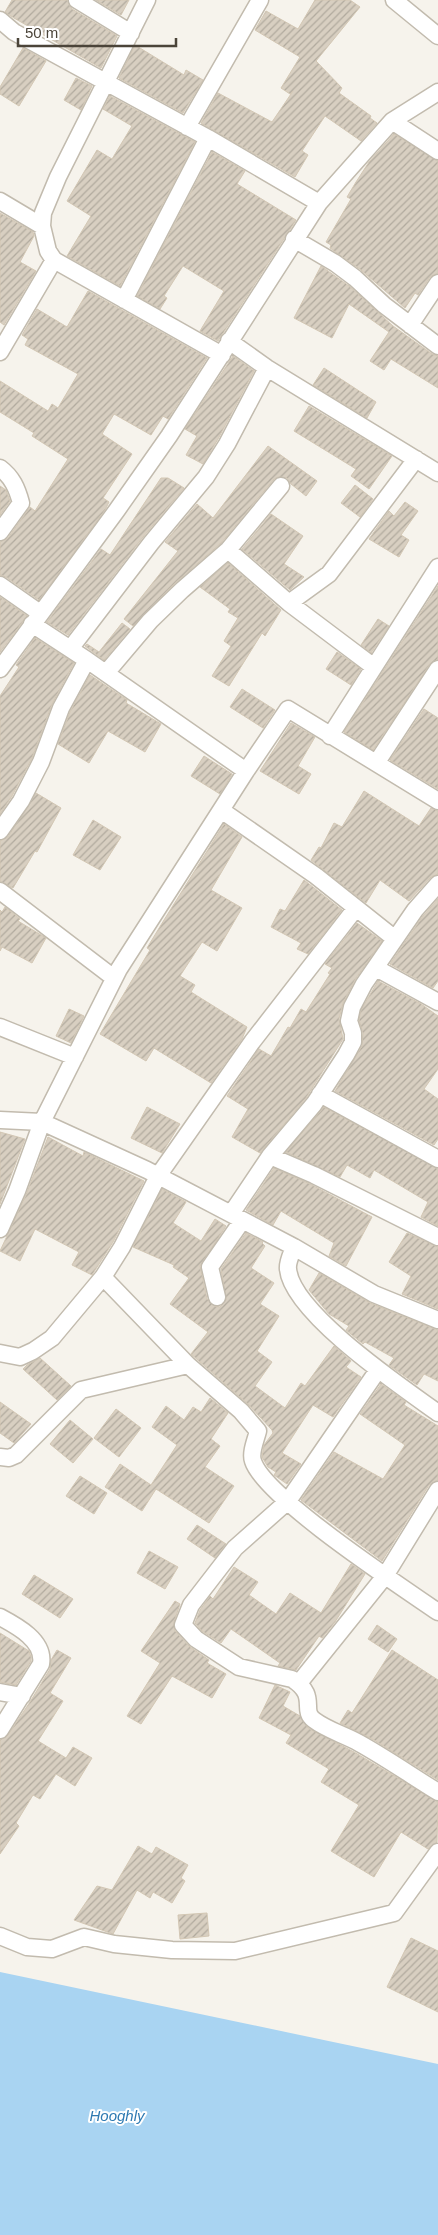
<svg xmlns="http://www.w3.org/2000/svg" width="438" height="2235" font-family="Helvetica,sans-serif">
<defs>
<pattern id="building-hatch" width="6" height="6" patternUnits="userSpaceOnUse" patternTransform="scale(1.25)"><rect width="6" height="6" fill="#d8cfc1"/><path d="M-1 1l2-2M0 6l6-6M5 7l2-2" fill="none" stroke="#b1aa9e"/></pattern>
</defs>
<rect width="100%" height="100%" fill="#f6f3ec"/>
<!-- water -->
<path fill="#a9d4f2" d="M0,1972L438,2064V2235H0Z"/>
<!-- building -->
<path fill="url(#building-hatch)" stroke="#d3c7b4" d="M12,0H67L72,9L117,36L101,68L14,18L5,12Z
M96,0H129L121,15Z
M315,0H350L360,7L316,61L342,88L339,93L371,116L370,118L377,123L361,141L325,116L302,151L308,155L295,177L201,123L218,93L272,122L293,91L290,94L281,88L300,57L255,30L266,11L298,29Z
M135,45L184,75L186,70L203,80L183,113L119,78Z
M23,48L46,61L19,106L0,94V87Z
M76,78L92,86L81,110L64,100Z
M110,96L195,142L120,286L67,256L91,216L67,201L97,150L112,159L132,126L103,109Z
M394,134L438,161V273L430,277L418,295L415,293L405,308L361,270L330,248L331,245L326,242L351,199L347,197L356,182L369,162Z
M212,152L245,171L237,184L296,220L218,341L200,331L224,291L183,266L164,296L167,298L160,309L137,296Z
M0,213L33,232L34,236L20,262L36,271L4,325L0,322Z
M321,266L349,286L393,326L432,354L438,356V388L391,359L384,370L370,361L389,332L349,304L332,338L294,318Z
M88,291L207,358L168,419L163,416L151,435L114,414L102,434L132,454L103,498L109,502L105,510L39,600L6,577L0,575V542L8,538L30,507L35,511L68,459L32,436L34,433L0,412V381L48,411L52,404L58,408L78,374L25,345L28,339L22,335L37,309L67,327Z
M233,356L254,371L218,439L203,464L186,455L197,436L185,429Z
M324,368L376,402L367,418L313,385Z
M309,406L392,456L369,489L351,476L356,469L294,431Z
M268,446L317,481L306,496L291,484L287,478L278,477L274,479L221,543L175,583L133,626L124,619L178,551L165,542L197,504L213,518Z
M161,478H168L184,488L143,537L68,635L47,622L101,549L110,555Z
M355,485L373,499L360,517L341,503Z
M0,486L6,490L10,501L0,515Z
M405,502L418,511L401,535L409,540L399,557L369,539L389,511L394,516Z
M271,514L303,536L284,564L304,577L290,590L242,549Z
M228,563L281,610L265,636L262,633L229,686L212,676L231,646L224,641L238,618L228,612L230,609L200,587Z
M438,586V659L430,664L373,750L344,732Z
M0,597L27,616L0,652Z
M378,619L389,626L371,653L361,645Z
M122,623L130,629L104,660L85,646L87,644L99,652Z
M35,638L74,663L52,704L32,758L12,796L0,814V696L19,667L16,665Z
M337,652L361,669L351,685L326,669Z
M90,675L127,700L126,703L161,724L145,752L108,731L89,763L58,744L70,712Z
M242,689L275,710L263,728L230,707Z
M424,709L438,718V789L390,760Z
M291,723L315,737L298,766L311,774L299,794L260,771Z
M204,756L232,774L220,794L191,776Z
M364,791L419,826L431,808L438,811V874L431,877L409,901L380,880L366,903L311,860L319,847L321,848L334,823L342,827Z
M36,793L61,808L37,852L35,851L13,888L0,881V841L8,837Z
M93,820L121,837L100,870L73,855Z
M224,824L242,837L211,890L242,908L217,951L202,942L180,976L195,985L191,992L247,1027L242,1039L211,1083L154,1048L146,1061L100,1034L150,950L147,948L164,920Z
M304,880L342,910L308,954L297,949L301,943L271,927L280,909L285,911Z
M438,899V981L433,988L390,964L423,916Z
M5,907L20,919L18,921L46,938L32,963L2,947L0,951V910L2,912Z
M357,923L382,941L356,978L343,1003L339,1019L343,1039L306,1098L260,1153L232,1137L248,1109L227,1096L259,1049L271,1056L288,1027L290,1028L301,1009L306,1012L330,974L328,973L332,968L325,964Z
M378,981L421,1004L438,1016V1069L424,1089L438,1099V1139L434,1145L335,1091L362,1046L363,1033L359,1020L361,1010Z
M69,1009L84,1016L71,1043L56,1036Z
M147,1107L180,1124L162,1153L131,1138Z
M324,1107L438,1169V1226L421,1217L428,1202L374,1170L370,1178L347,1165L340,1177L286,1152Z
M0,1132L25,1139L0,1204Z
M48,1137L83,1156L84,1152L144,1181L113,1242L92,1275L72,1265L79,1252L35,1229L20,1261L0,1251L26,1195Z
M274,1168L310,1184L372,1217L346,1266L329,1256L334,1243L281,1211L273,1225L246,1210Z
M162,1189L186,1202L173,1223L201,1241L215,1219L226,1226L200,1266L207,1299L214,1306L220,1307L226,1300L221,1269L246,1233L263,1242L262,1243L265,1246L251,1268L274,1283L260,1304L279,1316L257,1351L272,1362L255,1386L285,1408L301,1383L305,1386L334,1346L351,1361L346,1367L361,1377L333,1417L313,1405L282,1453L301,1464L287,1484L274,1475L276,1472L268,1467L262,1457L264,1445L273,1433L272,1430L248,1404L191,1354L208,1332L170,1304L189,1278L173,1267L174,1265L133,1247Z
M407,1233L438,1247V1309L402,1294L411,1276L389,1262Z
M319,1273L370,1303L438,1330V1381L424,1374L417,1385L389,1365L394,1358L365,1342L363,1344L346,1330L349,1326L329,1314L309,1290Z
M40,1358L71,1386L57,1400L23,1369L27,1365Z
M381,1384L406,1402L404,1405L438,1426V1480L429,1485L382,1561L301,1500L334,1452L383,1479L405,1445L360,1414Z
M210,1398L228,1413L211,1439L220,1446L205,1467L234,1486L209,1523L156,1489L142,1511L105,1487L120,1464L151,1485L177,1445L152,1427L166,1406L184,1420L193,1407L201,1412Z
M0,1402L31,1424L14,1443L0,1433Z
M116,1409L141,1428L119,1457L94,1438Z
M70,1420L93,1439L73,1463L50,1444Z
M80,1476L107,1493L94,1514L66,1496Z
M197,1525L226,1544L215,1558L187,1539Z
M149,1551L178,1567L165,1589L137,1573Z
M351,1564L365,1574L335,1622L322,1638L319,1636L296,1670L278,1666L280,1663L231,1629L221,1643L202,1631L195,1623L200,1610L210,1596L213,1599L234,1567L258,1582L249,1595L276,1614L290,1593L321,1613Z
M34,1575L73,1599L60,1618L22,1594Z
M175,1601L180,1604L174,1622L175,1631L190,1647L209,1660L207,1663L226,1674L212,1698L172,1676L141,1724L127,1716L160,1663L141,1651Z
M377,1625L397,1639L388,1652L368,1639Z
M0,1633L29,1651L31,1657V1661L16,1685L0,1682Z
M57,1650L71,1658L50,1693L63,1701L38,1741L66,1758L73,1747L92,1758L75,1786L56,1774L40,1799L33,1795L16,1823L19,1826L0,1854V1740L8,1735L30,1702L50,1669L51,1660Z
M392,1650L438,1680V1780L374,1740L340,1723L348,1710L352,1713Z
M275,1685L290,1692L283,1706L300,1716L308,1728L354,1752L438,1802L437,1842L428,1849L401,1832L374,1877L331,1851L359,1805L321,1782L329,1769L286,1743L291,1735L259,1718Z
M138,1846L152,1854L156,1847L188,1865L181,1878L185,1881L172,1903L153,1892L150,1898L137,1890L113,1934L74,1920L97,1886L112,1890Z
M207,1913L209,1936L180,1939L178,1915Z
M411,1938L438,1951V2012L387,1987Z"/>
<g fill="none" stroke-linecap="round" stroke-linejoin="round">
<!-- street casing -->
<g stroke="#c2bbae" stroke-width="19">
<path id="street" d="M77,0L131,33
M147,0L58,177L43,213L42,226L48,251L54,260L222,355
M394,0L438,36
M0,20L14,32L208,138L319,203
M392,121L438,151
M187,127L260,0
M0,201L42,226
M294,239L335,263L355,278L384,305L438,346
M124,300L208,138
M410,325L438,283
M229,341L267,368L438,473
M0,352L54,260
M0,468C12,477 17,488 21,503L0,532
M228,550L289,603L374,667
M0,585L40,613
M289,603L329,574L416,459
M70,649L151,543L206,477L227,444L267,368
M0,669L117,510L169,436L319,203L392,121L438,92
M106,673L150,621L182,590L228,550L281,486
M330,736L438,567
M377,762L438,669
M246,771L288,709L438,801
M221,810L316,876L394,938
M0,831L21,801L41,762L61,708L87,660
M0,891L114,978
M376,968L438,1002
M0,1027L75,1057
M320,1094L438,1159
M0,1120L42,1122L147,1170L294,1247L374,1294L438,1320
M270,1156L314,1175L438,1237
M231,1214L270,1156L314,1104L346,1055L353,1042V1033L349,1021L352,1007L364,984L415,910L438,884
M0,1229L17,1191L42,1122L119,969L246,771L87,660L32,624
M294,1247C292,1253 287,1262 288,1269C292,1313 402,1387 438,1413
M103,1277L188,1365L241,1411L258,1431C256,1439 250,1453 253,1461C264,1497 402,1587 438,1612
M217,1297L210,1267L242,1221
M0,1353L20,1357L33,1351L52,1338L103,1277L122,1247L158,1176L252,1042L356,908
M378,1370L288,1501L235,1548L191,1605L183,1625L196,1639L239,1667L292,1679C319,1696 300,1710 314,1720C327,1730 345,1735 359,1743C386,1758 412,1776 438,1792
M0,1457L9,1458L16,1455L81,1390L188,1365
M0,1617C17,1626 45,1641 41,1664L0,1730
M299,1683L385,1576L438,1490
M0,1692L22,1696
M0,1936L27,1947L52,1949L84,1937L114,1944L172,1950L235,1951L394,1913L438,1852"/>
</g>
<!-- street -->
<use href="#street" stroke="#fff" stroke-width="16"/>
</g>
<g text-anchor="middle" stroke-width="4" stroke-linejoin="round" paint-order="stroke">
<!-- water labels -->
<g font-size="15" font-style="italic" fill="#2e7ab2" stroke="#fff">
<text x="117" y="2121">Hooghly</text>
</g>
</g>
<!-- scale -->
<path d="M18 38v8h158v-8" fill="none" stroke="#4b4439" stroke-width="2.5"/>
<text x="25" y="38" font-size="15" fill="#4b4439" stroke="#ffffff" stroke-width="4" paint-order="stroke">50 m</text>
</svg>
